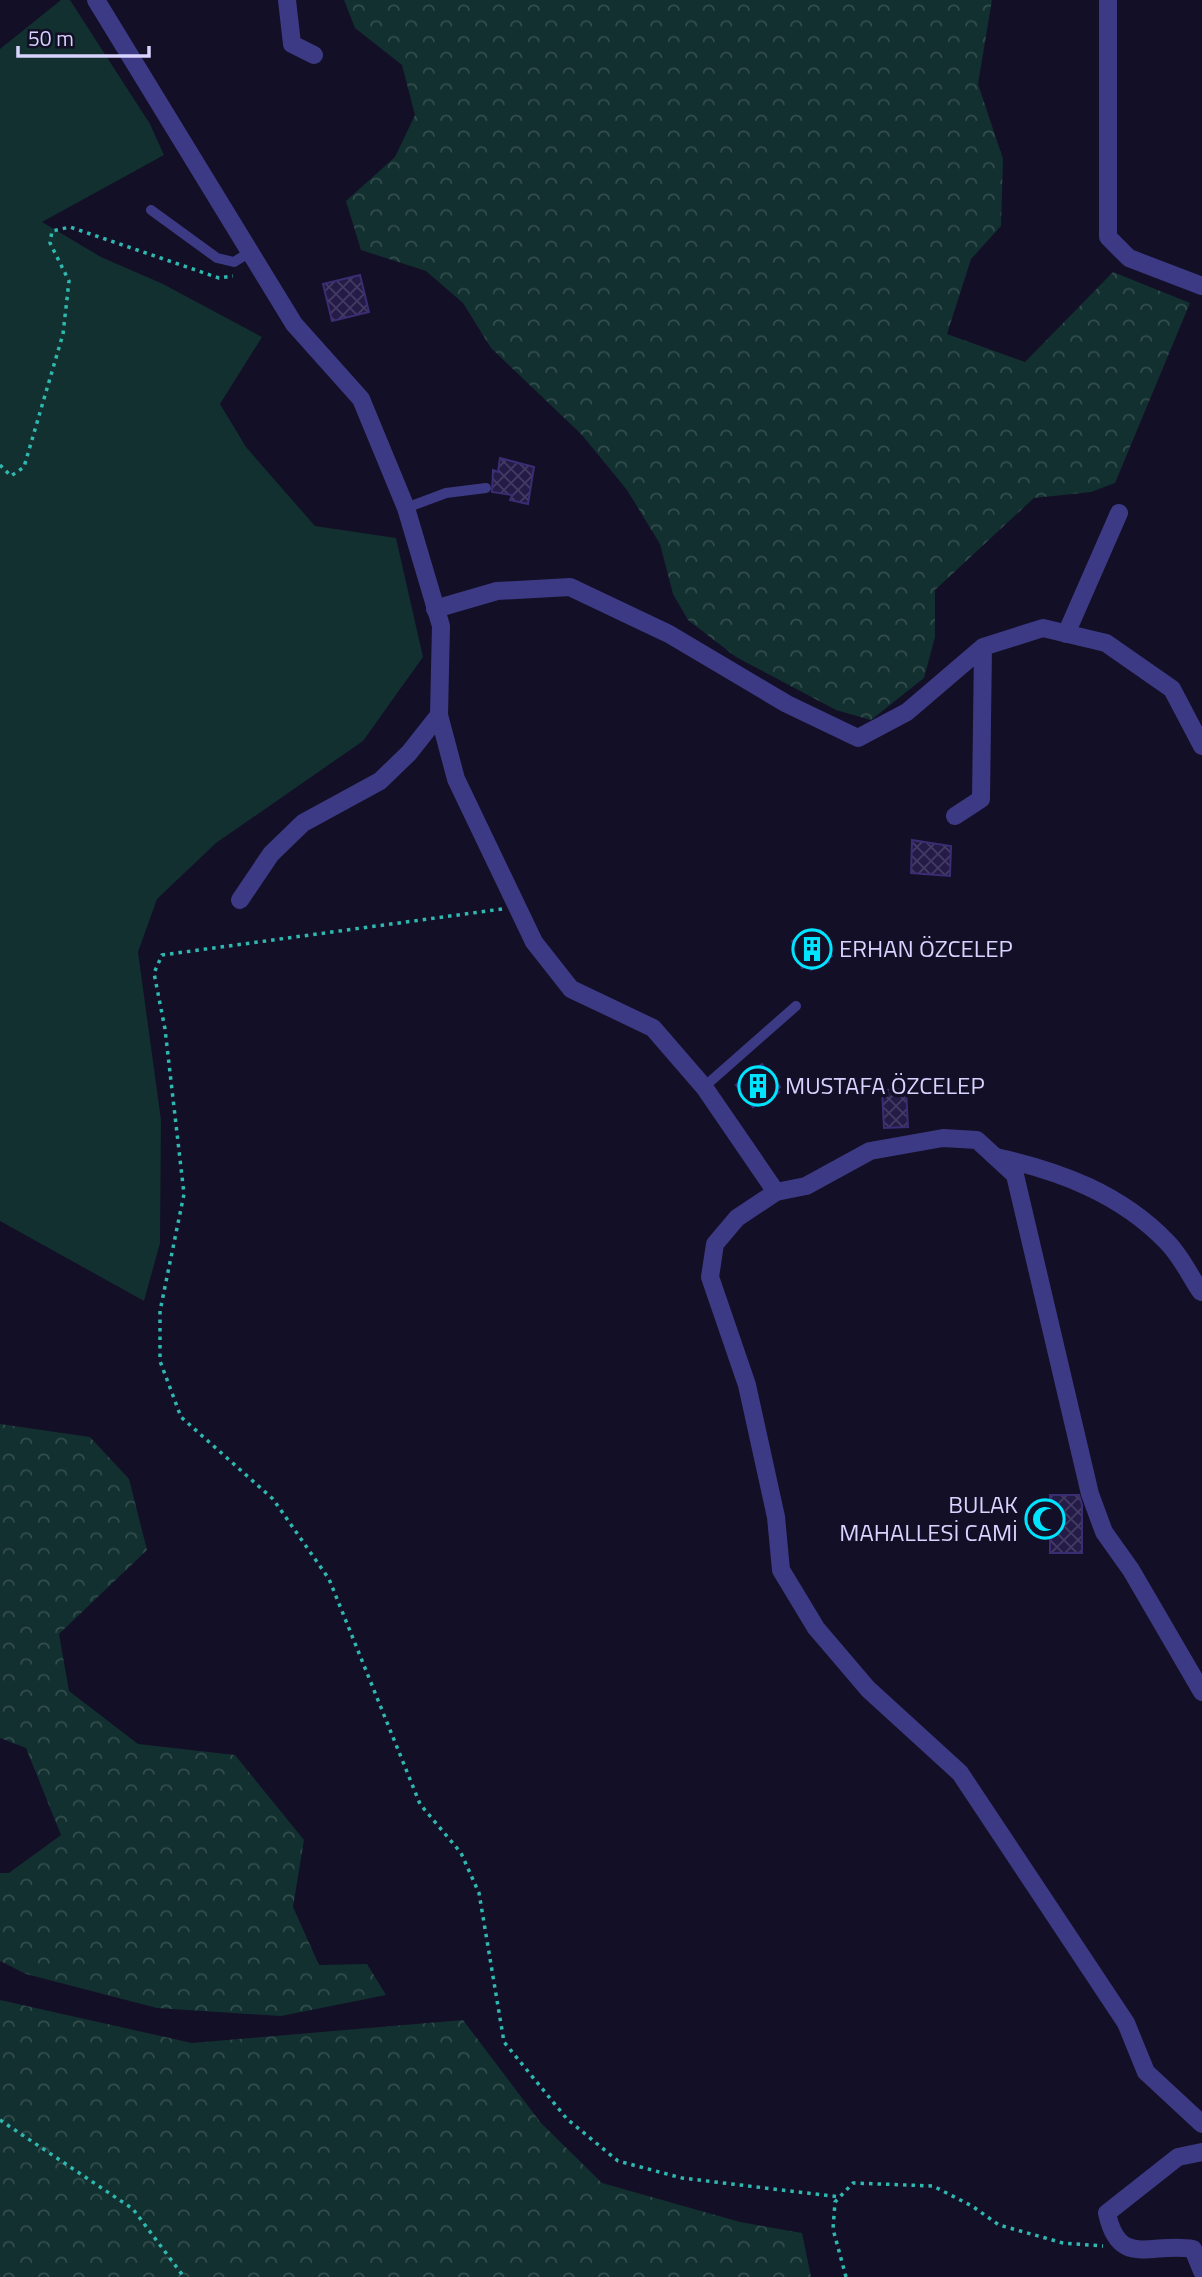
<svg xmlns="http://www.w3.org/2000/svg" width="1202" height="2277" font-family="'Titillium Web',sans-serif">
<defs>
<pattern id="forest-crowns" width="20" height="18" patternUnits="userSpaceOnUse" patternTransform="scale(1.75)"><rect width="20" height="18" fill="#12302f"/><path d="M2 6a3 3 0 1 1 6 0M12 15a3 3 0 1 1 6 0" fill="none" stroke="#344d4e"/></pattern>
<pattern id="building-cross-hatch" width="8" height="8" patternUnits="userSpaceOnUse" patternTransform="scale(1.75)"><rect width="8" height="8" fill="#241b47"/><path d="M0 0l8 8M0 8l8-8" fill="none" stroke="#433b63"/></pattern>
</defs>
<rect width="100%" height="100%" fill="#130f26"/>
<!-- forest -->
<path fill="url(#forest-crowns)" d="M344,0H992L978,84L1003,159L1001,226L971,259L947,334L1025,362L1113,272L1190,303L1115,483L1091,492L1034,498L935,590V637L924,678L871,720L836,710L736,657L688,620L673,594L660,544L627,490L582,435L491,348L463,303L426,271L361,250L346,201L395,157L415,115L402,65L355,28Z
M0,1424L90,1437L129,1479L147,1550L59,1634L69,1691L138,1744L235,1755L304,1840L293,1907L319,1965L367,1964L386,1995L281,2016L157,2008L26,1974L0,1961V1873H9L61,1835L26,1748L0,1738Z
M0,2000L192,2043L463,2020L541,2123L602,2183L740,2222L802,2233L811,2277H0Z"/>
<!-- green -->
<path fill="#12302f" d="M61,0H70L150,124L164,155L42,222L101,257L163,284L262,337L220,404L246,447L315,526L396,538L423,657L363,741L216,843L157,899L138,952L161,1120L160,1243L144,1301L0,1221V49Z"/>
<!-- building -->
<path fill="url(#building-cross-hatch)" stroke="#3b2d73" stroke-width="2" d="M360,275L369,312L332,321L323,284Z
M500,458L534,467L528,504L510,500L512,495L492,492L493,470L498,472Z
M912,840L951,846L950,876L911,873Z
M820,930L832,956L827,958L829,962L811,970L809,966L802,968L792,941Z
M762,1064L780,1087L777,1090L779,1092L764,1105L761,1101L753,1107L736,1085Z
M906,1089L908,1127L884,1128L882,1090Z
M1050,1495H1079L1082,1505V1553H1050Z"/>
<g fill="none" stroke-linecap="round" stroke-linejoin="round">
<!-- path -->
<path stroke="#2fb8b0" stroke-width="3.5" stroke-dasharray="3.5 5" stroke-linecap="butt" d="M0,465L11,476L24,467L63,334L69,281L50,243L52,231L70,227L219,278L233,276
M502,909L162,955L154,973L165,1029L184,1194L160,1311V1361L181,1417L273,1499L329,1579L420,1804L461,1853L479,1893L504,2042L567,2119L618,2161L682,2178L840,2197
M0,2120L133,2209L184,2277
M846,2277L833,2229L835,2202L853,2183L933,2186L972,2206L999,2225L1063,2243L1103,2246"/>
<!-- service -->
<path stroke="#3d3a85" stroke-width="10" d="M151,210L217,258L234,262L250,252
M406,508L446,493L486,488
M704,1087L796,1006"/>
<!-- minor -->
<path stroke="#3d3a85" stroke-width="18" d="M287,0L292,44L314,55
M1108,0V237L1129,258L1202,286
M435,609L497,591L570,587L669,634L787,704L858,738L907,712L983,647L1043,628L1106,643L1172,689L1202,746
M1066,634L1119,513
M955,816L981,799L983,647
M240,900L271,854L303,823L380,781L409,753L439,715
M996,1157C1060,1171 1121,1194 1167,1242C1181,1256 1190,1276 1201,1292
M776,1192L737,1218L715,1244L710,1277L747,1385L776,1517L781,1570L816,1628L868,1689L960,1773L1126,2023L1146,2072L1202,2124
M1202,2152L1178,2157L1107,2213C1119,2270 1153,2241 1193,2249L1202,2271"/>
<!-- tertiary -->
<path stroke="#3d3a85" stroke-width="18" d="M96,0L294,324L361,399L406,508L441,626L439,715L456,779L534,942L571,989L653,1028L704,1087L776,1192L806,1186L870,1151L943,1138L977,1140L1015,1175L1090,1494L1104,1532L1131,1570L1202,1692"/>
</g>
<!-- icons -->
<defs>
<g id="building-ring" transform="scale(2.0125)"><circle r="9.5" fill="#130f26" stroke="#00e5ff" stroke-width="1.5"/><path d="M-4-6H4V6H1V3H-1V6H-4ZM-2.5-4.3h1.7v1.8h-1.7ZM.8-4.3h1.7v1.8H.8ZM-2.5-1h1.7V.8h-1.7ZM.8-1h1.7V.8H.8Z" fill="#00e5ff"/></g>
<g id="mosque-ring" transform="scale(2.0125)"><circle r="9.5" fill="#130f26" stroke="#00e5ff" stroke-width="1.5"/><path d="M3.5-4.9A6 6 0 1 0 3.5 4.9A5 5 0 1 1 3.5-4.9Z" fill="#00e5ff"/></g>
</defs>
<g fill-rule="evenodd">
<use href="#building-ring" x="812" y="949"/>
<use href="#building-ring" x="758" y="1086"/>
<use href="#mosque-ring" x="1045" y="1519"/>
</g>
<g text-anchor="middle" stroke-width="7" stroke-linejoin="round" paint-order="stroke">
<!-- poi labels -->
<g font-size="24" fill="#d9d4ff" stroke="#130f26" text-anchor="start">
<text x="839" y="957">ERHAN ÖZCELEP</text>
<text x="785" y="1094">MUSTAFA ÖZCELEP</text>
<text x="1018" y="1513" text-anchor="end">BULAK<tspan x="1018" dy="28">MAHALLESİ CAMİ</tspan></text>
</g>
</g>
<!-- scale -->
<path d="M18 46v10h131v-10" fill="none" stroke="#d9d4ff" stroke-width="3.5"/>
<text x="28" y="46" font-size="21" fill="#d9d4ff" stroke="#130f26" stroke-width="5" paint-order="stroke">50 m</text>
</svg>
